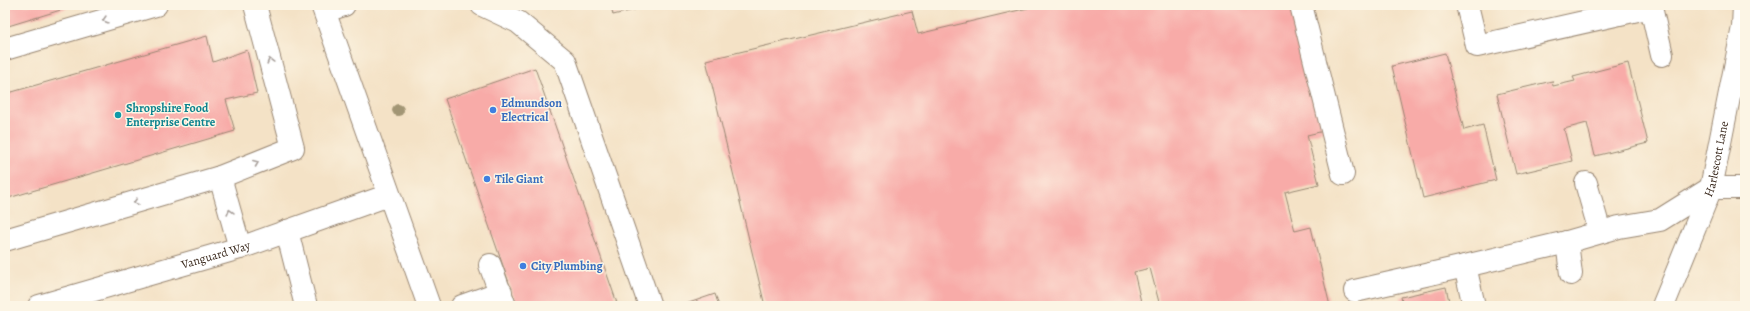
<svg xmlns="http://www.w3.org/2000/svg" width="1750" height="311" font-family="Alegreya,serif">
<rect width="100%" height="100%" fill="#fcf5e5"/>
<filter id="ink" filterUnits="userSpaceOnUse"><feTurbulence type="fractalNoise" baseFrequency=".025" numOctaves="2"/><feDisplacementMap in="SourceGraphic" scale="8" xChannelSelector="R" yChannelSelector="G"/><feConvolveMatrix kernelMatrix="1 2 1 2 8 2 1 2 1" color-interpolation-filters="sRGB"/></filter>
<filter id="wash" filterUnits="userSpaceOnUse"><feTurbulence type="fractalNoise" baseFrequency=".012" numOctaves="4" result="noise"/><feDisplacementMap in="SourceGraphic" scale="16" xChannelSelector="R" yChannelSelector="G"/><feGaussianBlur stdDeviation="0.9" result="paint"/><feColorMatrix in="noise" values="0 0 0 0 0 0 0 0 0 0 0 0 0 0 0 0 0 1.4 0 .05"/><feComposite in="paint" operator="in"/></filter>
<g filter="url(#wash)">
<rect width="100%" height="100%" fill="#f4e2c6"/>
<g id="blocks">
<!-- building -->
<path fill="#f8aba8" d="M5,5H77L5,27Z
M611,5H650V6L613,15Z
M1027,5H1293L1324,131L1307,135L1319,184L1285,192L1295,231L1311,227L1330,306H1160L1150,268L1134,272L1142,306H765L706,60L912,11L918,34L1028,8Z
M207,36L213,62L247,50L257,93L226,100L235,131L5,199V94Z
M1445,53L1464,130L1483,125L1496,180L1423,198L1392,66Z
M1628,63L1648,143L1595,156L1587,123L1564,129L1572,161L1516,174L1497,94L1552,81L1553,86L1575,81L1573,77Z
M535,68L618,306H517L445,99Z
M1446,287L1450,306H1403L1401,297Z
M715,294L719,306H680Z"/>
</g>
</g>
<g filter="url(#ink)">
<use href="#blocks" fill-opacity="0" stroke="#988672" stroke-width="1"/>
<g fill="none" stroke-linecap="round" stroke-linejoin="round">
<!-- minor casing -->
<g stroke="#988672" stroke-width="24">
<g id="minor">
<path d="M322,5L429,306"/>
<path d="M482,5L518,22L565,61L650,306"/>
<path d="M1301,5L1343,174"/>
<path d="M1467,5L1477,46L1651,7V5"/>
<path d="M1651,7L1662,55"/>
<path d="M325,11L344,5"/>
<path d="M5,49L156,5"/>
<path d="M220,177L240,248"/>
<path d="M1586,183L1600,232"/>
<path d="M287,231L306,306"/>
<path d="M5,240L220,177L293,148L255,5"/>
<path d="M1567,242L1571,274"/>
<path d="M490,265L505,306"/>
<path d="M1355,291L1465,266"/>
<path id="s1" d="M39,306L240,248L389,195"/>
<path d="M462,306L501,292"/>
<path d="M1474,306L1465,266L1567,242L1619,227L1660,220L1711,188H1745"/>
<path id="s2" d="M1663,306L1711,188L1743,27L1744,5"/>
</g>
</g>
<!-- minor -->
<use href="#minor" stroke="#fff" stroke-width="22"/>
</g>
<!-- trees -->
<circle fill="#a29675" cx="398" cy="110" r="6"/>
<!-- one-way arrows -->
<defs><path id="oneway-chevron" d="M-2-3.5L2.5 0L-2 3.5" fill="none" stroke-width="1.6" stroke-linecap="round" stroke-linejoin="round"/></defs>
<g stroke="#a79f9a">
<use href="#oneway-chevron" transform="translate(105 20) rotate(164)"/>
<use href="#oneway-chevron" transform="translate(270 61) rotate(-105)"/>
<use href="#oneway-chevron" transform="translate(256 163) rotate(-22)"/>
<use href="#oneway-chevron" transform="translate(136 202) rotate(164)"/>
<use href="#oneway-chevron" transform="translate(230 212) rotate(-106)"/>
</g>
</g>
<!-- markers -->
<g fill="#3f7fe0" stroke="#fcf5e5" stroke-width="1.5">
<circle cx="493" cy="110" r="4"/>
<circle cx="487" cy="179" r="4"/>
<circle cx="523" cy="266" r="4"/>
</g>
<circle fill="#0f9aa8" stroke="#fcf5e5" stroke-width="1.5" cx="118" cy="115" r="4"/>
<g text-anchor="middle" stroke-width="3" stroke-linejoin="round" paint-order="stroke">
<!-- shop labels -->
<g font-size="12" font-weight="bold" fill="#366cbe" stroke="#fcf5e5" text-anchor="start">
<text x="501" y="107">Edmundson<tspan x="501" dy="14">Electrical</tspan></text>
<text x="495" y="183">Tile Giant</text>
<text x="531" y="270">City Plumbing</text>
</g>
<!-- culture labels -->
<g font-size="12" font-weight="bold" fill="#0d838f" stroke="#fcf5e5" text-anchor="start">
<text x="126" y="112">Shropshire Food<tspan x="126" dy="14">Enterprise Centre</tspan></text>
</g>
<!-- street labels -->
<g font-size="12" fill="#3b2a1e" stroke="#fcf5e5">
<text dy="4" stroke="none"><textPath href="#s2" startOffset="157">Harlescott Lane</textPath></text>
<text dy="4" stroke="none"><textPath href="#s1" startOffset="184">Vanguard Way</textPath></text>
</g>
</g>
<!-- margin -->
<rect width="1750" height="311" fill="none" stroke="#fcf5e5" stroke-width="20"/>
</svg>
